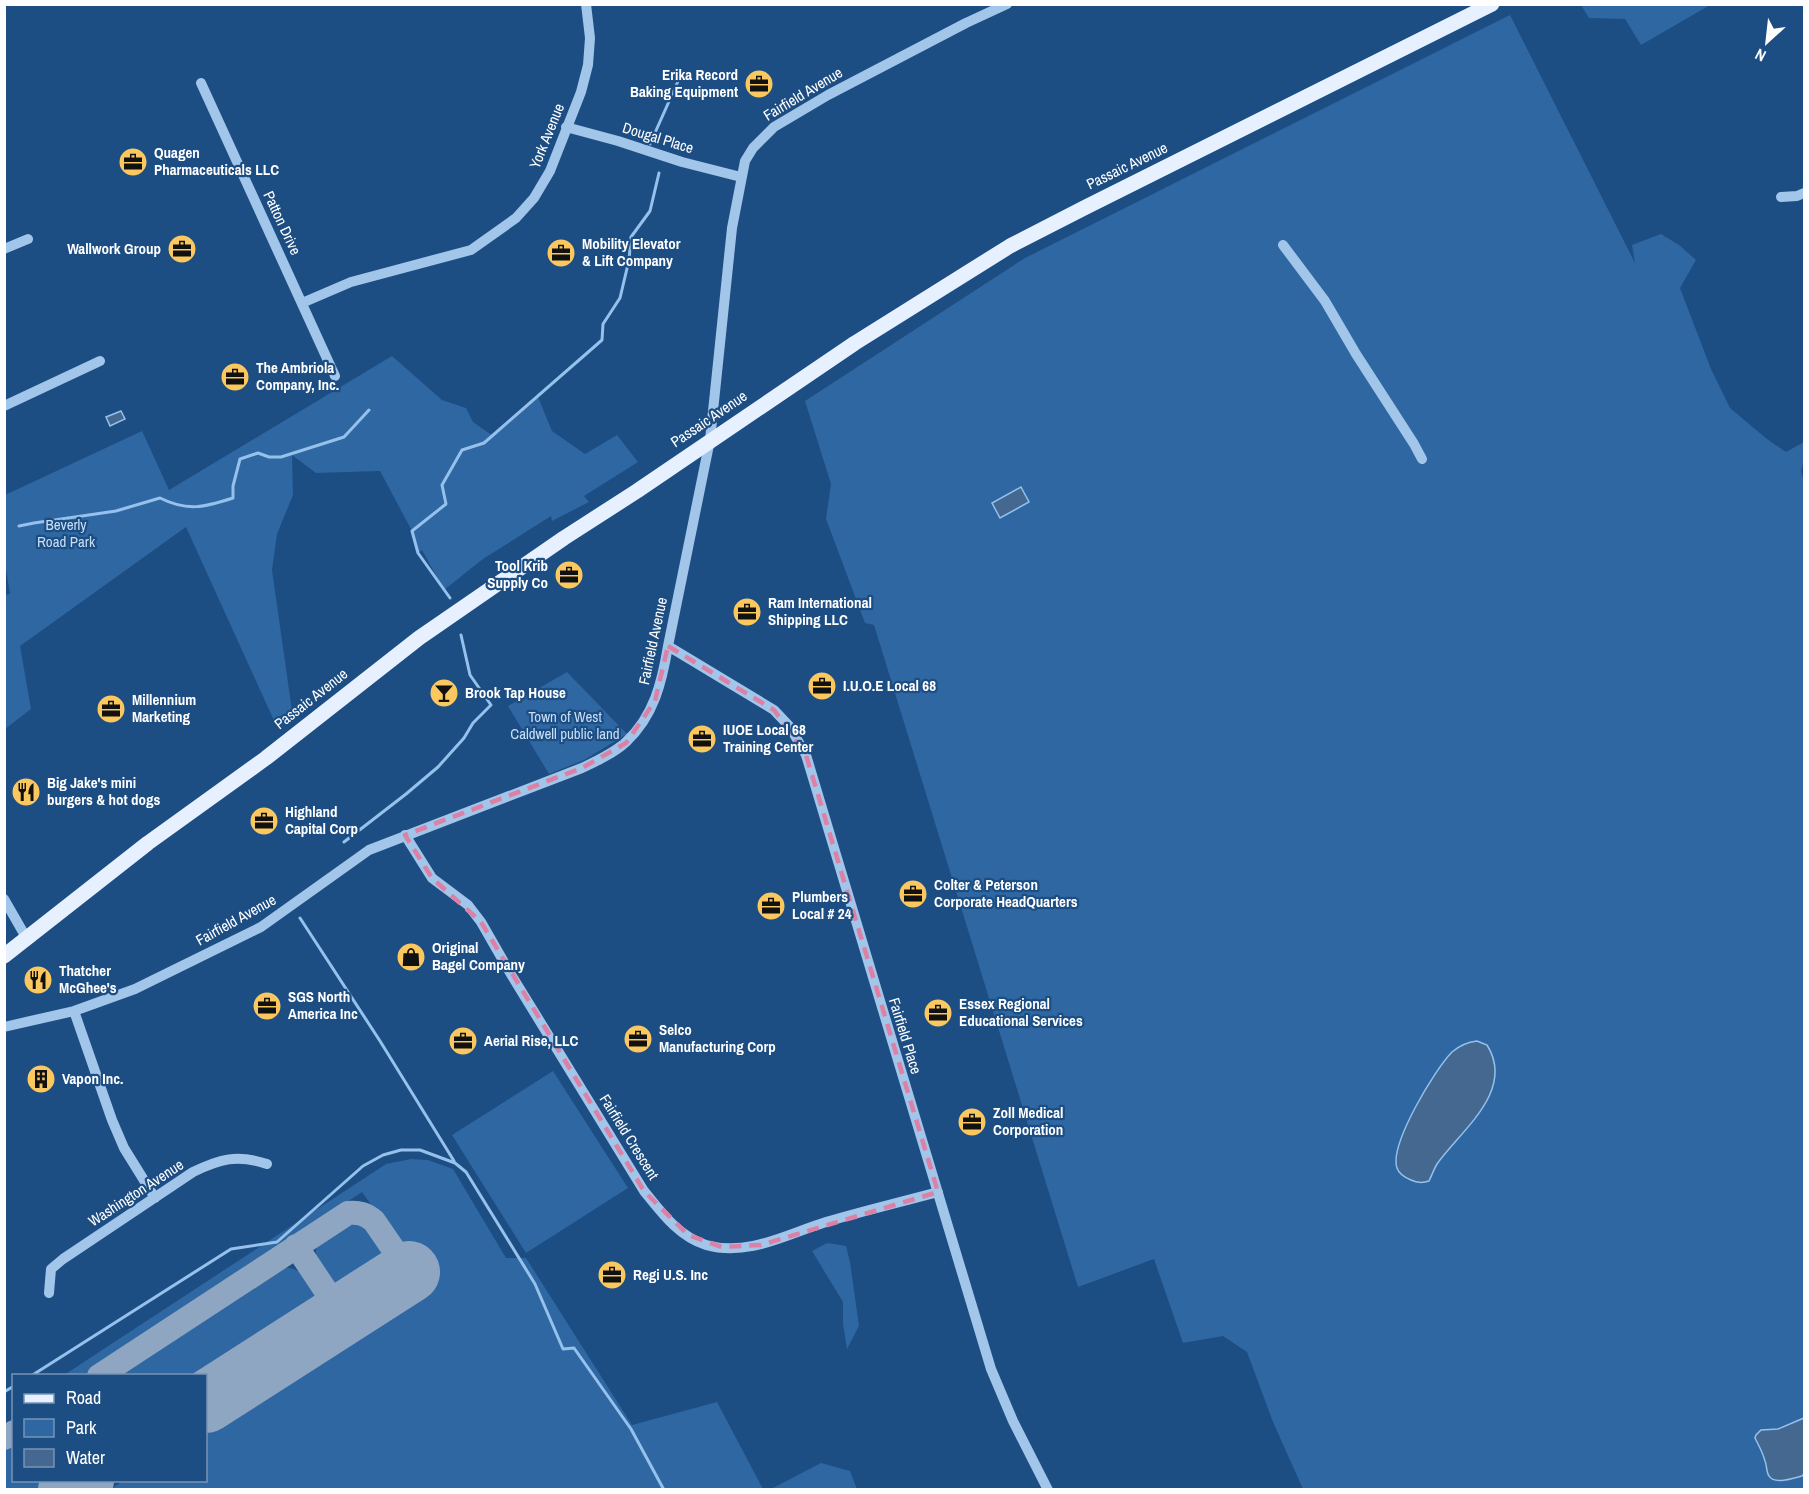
<svg xmlns="http://www.w3.org/2000/svg" width="1809" height="1494" font-family="'Archivo Narrow',sans-serif">
<rect width="100%" height="100%" fill="#1c4d83"/>
<!-- green -->
<path fill="#2f67a2" d="M1581,5H1710L1641,45L1625,19L1589,18Z
M1510,15L1635,263L1632,245L1661,234L1679,245L1696,260L1680,288L1711,369L1730,408L1767,439L1786,452L1804,442V460L1801,471L1804,482V1489H1303L1273,1422L1247,1352L1223,1336L1183,1343L1154,1259L1078,1287L874,625L865,623L826,519L831,484L805,401L1025,258Z
M392,356L442,400L466,408L473,422L493,436L538,397L552,431L585,454L617,435L638,462L584,496L589,502L552,521L551,516L483,559L444,590L422,550L418,553L412,531L380,471L316,473L292,455L293,495L277,534L272,570L293,718L276,725L186,527L20,646L31,709L5,729L4,595L10,594L5,563V495L142,431L169,490Z
M567,672L627,734L584,760L549,774L508,706Z
M553,1071L628,1188L526,1253L452,1135Z
M411,1159L428,1160L453,1169L506,1258H526L632,1425L717,1402L763,1489H110L124,1481L206,1480V1427L425,1282L362,1192L85,1375H64L386,1164Z
M354,1222C372,1227 391,1249 380,1267C377,1272 371,1275 366,1278C360,1283 353,1288 345,1287C328,1286 311,1263 317,1246C319,1239 327,1235 333,1231C341,1226 345,1223 354,1222Z
M827,1243L846,1246L850,1262L859,1326L847,1349L843,1324V1302L812,1251Z
M282,1267C298,1268 309,1275 314,1291C315,1295 317,1301 316,1305C314,1311 309,1316 304,1320L206,1385V1376L115,1375L267,1275Z
M13,1442L14,1480L61,1481L47,1489H5V1448Z
M821,1463L850,1471L857,1489H771Z"/>
<!-- water -->
<path fill="#446890" stroke="#95c1ec" stroke-width="1.5" d="M121,411L125,419L110,426L106,417Z
M1021,487L1029,502L1000,518L992,503Z
M1477,1041L1487,1045C1516,1091 1460,1131 1437,1164C1434,1169 1432,1175 1429,1181C1423,1183 1417,1183 1411,1180C1406,1178 1399,1174 1397,1168C1389,1145 1435,1069 1452,1052C1459,1046 1468,1042 1477,1041Z
M1804,1418V1474L1802,1476C1794,1478 1774,1485 1769,1476C1766,1472 1767,1465 1765,1461C1763,1453 1759,1446 1755,1438L1756,1435L1761,1430L1778,1429Z"/>
<g fill="none" stroke-linecap="round" stroke-linejoin="round">
<!-- stream -->
<path stroke="#95c1ec" stroke-width="3" d="M650,144L679,79
M19,526L34,523L116,511L160,498C188,512 205,507 233,498V486L240,459L258,453L269,457H281L344,437L369,410
M450,598L418,553L412,531L446,504L442,485L462,450L484,443L602,340L603,324L620,298L629,260L631,237L650,211L659,173
M344,842L406,794L438,767L464,738L473,723L491,705L470,675L461,635
M300,918L380,1041L454,1161
M31,1376L231,1249L277,1242L363,1166L383,1155L401,1150H420L455,1163L466,1172L535,1284L563,1349L574,1348L631,1429L664,1490
M4,1392L14,1386"/>
<!-- taxiway -->
<path stroke="#8ea6c1" stroke-width="24" d="M296,1246L342,1315
M99,1376L348,1213C359,1212 366,1214 374,1221L409,1272
M4,1438L14,1432"/>
<!-- runway -->
<path stroke="#8ea6c1" stroke-width="62" d="M206,1402L409,1272
M69,1490L83,1480"/>
<!-- minor -->
<path stroke="#a2c5ea" stroke-width="10" d="M201,83L335,376
M566,127L618,141L682,162L741,177
M1781,197L1797,196L1804,193
M1283,245L1325,301L1356,354L1414,444L1422,459
M4,249L28,239
M302,303L351,282L471,250L516,218L534,198L550,171L581,92L588,65L590,38L586,4
M4,406L100,361
M668,646L774,710L790,727L806,755L991,1369L1013,1421L1048,1490
M405,835L432,878L468,905L481,922L512,976L644,1191C661,1212 679,1237 706,1245C748,1257 787,1234 826,1222C863,1211 901,1202 938,1192
M4,899L27,939
M74,1011L112,1120L124,1148L155,1198
M4,1027L74,1011L135,989L261,927L369,850L582,768C597,761 614,753 626,742C654,716 662,682 668,646L710,440L732,228L745,161L753,148L774,127L828,95L966,23L1007,4
M49,1293L51,1269L63,1259L193,1172C220,1159 237,1154 267,1164"/>
<!-- major -->
<path stroke="#e6f0fe" stroke-width="15" d="M4,956L148,843L266,758L419,638L564,538L637,491L855,343L1010,246L1084,208L1492,4"/>
</g>
<!-- marked area -->
<path fill="none" stroke="#dd80a5" stroke-width="4.5" stroke-dasharray="12 8" stroke-linejoin="round" d="M668,646L774,710L806,755L938,1192L761,1245L722,1247L688,1235L644,1191L481,922L432,878L405,835L582,768L626,743L655,701Z"/>
<!-- icons -->
<defs>
<g id="office-disc" transform="scale(1.5)"><circle r="9.5" fill="#fbc85f" stroke="#1c4d83"/><path d="M-6-3h4V-5.5h4V-3h4V5H-6ZM-1-4.5V-3h2v-1.5ZM-6 0V1H6V0Z" fill="#111"/></g>
<g id="bar-disc" transform="scale(1.5)"><circle r="9.5" fill="#fbc85f" stroke="#1c4d83"/><path d="M-6-5H6L.8 .8V4.5H3.5V6h-7V4.5H-.8V.8Z" fill="#111"/></g>
<g id="restaurant-disc" transform="scale(1.5)"><circle r="9.5" fill="#fbc85f" stroke="#1c4d83"/><path d="M-5-6h1v4h1v-4h1v4h1v-4h1v5L-1.5 .5V6h-2V.5L-5-1ZM5-6V6H3V1.5H1.5Q1.5-4 5-6Z" fill="#111"/></g>
<g id="shop-disc" transform="scale(1.5)"><circle r="9.5" fill="#fbc85f" stroke="#1c4d83"/><path d="M-5-2.5h2.3a2.7 3.5 0 0 1 5.4 0H5L5.5 6h-11ZM-1.5-2.5h3a1.5 2.3 0 0 0-3 0Z" fill="#111"/></g>
<g id="building-disc" transform="scale(1.5)"><circle r="9.5" fill="#fbc85f" stroke="#1c4d83"/><path d="M-4-6H4V6H1V3H-1V6H-4ZM-2.5-4.3h1.7v1.8h-1.7ZM.8-4.3h1.7v1.8H.8ZM-2.5-1h1.7V.8h-1.7ZM.8-1h1.7V.8H.8Z" fill="#111"/></g>
</defs>
<g fill-rule="evenodd">
<use href="#office-disc" x="759" y="84"/>
<use href="#office-disc" x="133" y="162"/>
<use href="#office-disc" x="182" y="249"/>
<use href="#office-disc" x="561" y="253"/>
<use href="#office-disc" x="235" y="377"/>
<use href="#office-disc" x="569" y="575"/>
<use href="#office-disc" x="747" y="612"/>
<use href="#office-disc" x="822" y="686"/>
<use href="#bar-disc" x="444" y="693"/>
<use href="#office-disc" x="111" y="709"/>
<use href="#office-disc" x="702" y="739"/>
<use href="#restaurant-disc" x="26" y="792"/>
<use href="#office-disc" x="264" y="821"/>
<use href="#office-disc" x="913" y="894"/>
<use href="#office-disc" x="771" y="906"/>
<use href="#shop-disc" x="411" y="957"/>
<use href="#restaurant-disc" x="38" y="980"/>
<use href="#office-disc" x="267" y="1006"/>
<use href="#office-disc" x="938" y="1013"/>
<use href="#office-disc" x="638" y="1039"/>
<use href="#office-disc" x="463" y="1041"/>
<use href="#building-disc" x="41" y="1079"/>
<use href="#office-disc" x="972" y="1122"/>
<use href="#office-disc" x="612" y="1275"/>
</g>
<g text-anchor="middle" stroke-width="4.5" stroke-linejoin="round" paint-order="stroke">
<!-- poi labels -->
<g font-size="15" font-weight="bold" fill="#fff" stroke="#1c4d83" text-anchor="start">
<text x="738" y="80" text-anchor="end">Erika Record<tspan x="738" dy="17">Baking Equipment</tspan></text>
<text x="154" y="158">Quagen<tspan x="154" dy="17">Pharmaceuticals LLC</tspan></text>
<text x="582" y="249">Mobility Elevator<tspan x="582" dy="17">&amp; Lift Company</tspan></text>
<text x="161" y="254" text-anchor="end">Wallwork Group</text>
<text x="256" y="373">The Ambriola<tspan x="256" dy="17">Company, Inc.</tspan></text>
<text x="548" y="571" text-anchor="end">Tool Krib<tspan x="548" dy="17">Supply Co</tspan></text>
<text x="768" y="608">Ram International<tspan x="768" dy="17">Shipping LLC</tspan></text>
<text x="843" y="691">I.U.O.E Local 68</text>
<text x="465" y="698">Brook Tap House</text>
<text x="132" y="705">Millennium<tspan x="132" dy="17">Marketing</tspan></text>
<text x="723" y="735">IUOE Local 68<tspan x="723" dy="17">Training Center</tspan></text>
<text x="47" y="788">Big Jake's mini<tspan x="47" dy="17">burgers &amp; hot dogs</tspan></text>
<text x="285" y="817">Highland<tspan x="285" dy="17">Capital Corp</tspan></text>
<text x="934" y="890">Colter &amp; Peterson<tspan x="934" dy="17">Corporate HeadQuarters</tspan></text>
<text x="792" y="902">Plumbers<tspan x="792" dy="17">Local # 24</tspan></text>
<text x="432" y="953">Original<tspan x="432" dy="17">Bagel Company</tspan></text>
<text x="59" y="976">Thatcher<tspan x="59" dy="17">McGhee's</tspan></text>
<text x="288" y="1002">SGS North<tspan x="288" dy="17">America Inc</tspan></text>
<text x="959" y="1009">Essex Regional<tspan x="959" dy="17">Educational Services</tspan></text>
<text x="659" y="1035">Selco<tspan x="659" dy="17">Manufacturing Corp</tspan></text>
<text x="484" y="1046">Aerial Rise, LLC</text>
<text x="62" y="1084">Vapon Inc.</text>
<text x="993" y="1118">Zoll Medical<tspan x="993" dy="17">Corporation</tspan></text>
<text x="633" y="1280">Regi U.S. Inc</text>
</g>
<!-- street labels -->
<g font-size="15" fill="#fff" stroke="#1c4d83">
<text transform="translate(803 94) rotate(-31)" y="5">Fairfield Avenue</text>
<text transform="translate(547 136) rotate(-68)" y="5">York Avenue</text>
<text transform="translate(658 138) rotate(17)" y="5">Dougal Place</text>
<text transform="translate(1127 166) rotate(-26)" y="5">Passaic Avenue</text>
<text transform="translate(282 223) rotate(65)" y="5">Patton Drive</text>
<text transform="translate(709 419) rotate(-34)" y="5">Passaic Avenue</text>
<text transform="translate(653 641) rotate(-78)" y="5">Fairfield Avenue</text>
<text transform="translate(311 699) rotate(-38)" y="5">Passaic Avenue</text>
<text transform="translate(236 920) rotate(-29)" y="5">Fairfield Avenue</text>
<text transform="translate(905 1036) rotate(73)" y="5">Fairfield Place</text>
<text transform="translate(629 1137) rotate(58)" y="5">Fairfield Crescent</text>
<text transform="translate(136 1193) rotate(-33)" y="5">Washington Avenue</text>
</g>
<!-- park labels -->
<g font-size="15" fill="#c7dff8" stroke="#1c4d83">
<text x="66" y="530">Beverly<tspan x="66" dy="17">Road Park</tspan></text>
<text x="565" y="722">Town of West<tspan x="565" dy="17">Caldwell public land</tspan></text>
</g>
</g>
<!-- border -->
<rect width="1809" height="1494" fill="none" stroke="#ffffff" stroke-width="12"/>
<!-- legend -->
<rect x="12" y="1374" width="195" height="108" fill="#1c4d83" stroke="#7794b5" stroke-width="1.5"/>
<rect x="24" y="1394" width="30" height="9" fill="#e6f0fe" stroke="#7794b5" stroke-width="1.5"/>
<text x="66" y="1404" font-size="18" fill="#ffffff">Road</text>
<rect x="24" y="1419" width="30" height="18" fill="#2f67a2" stroke="#7794b5" stroke-width="1.5"/>
<text x="66" y="1434" font-size="18" fill="#ffffff">Park</text>
<rect x="24" y="1449" width="30" height="18" fill="#446890" stroke="#7794b5" stroke-width="1.5"/>
<text x="66" y="1464" font-size="18" fill="#ffffff">Water</text>
<!-- north arrow -->
<g transform="translate(1767 42) rotate(207)" stroke="#1c4d83" stroke-width="4.5" paint-order="stroke">
<path d="M0-4.5L10 22L0 15L-10 22Z" fill="#ffffff"/>
<text y="-9" font-size="16" font-weight="bold" text-anchor="middle" fill="#ffffff">N</text>
</g>
</svg>
